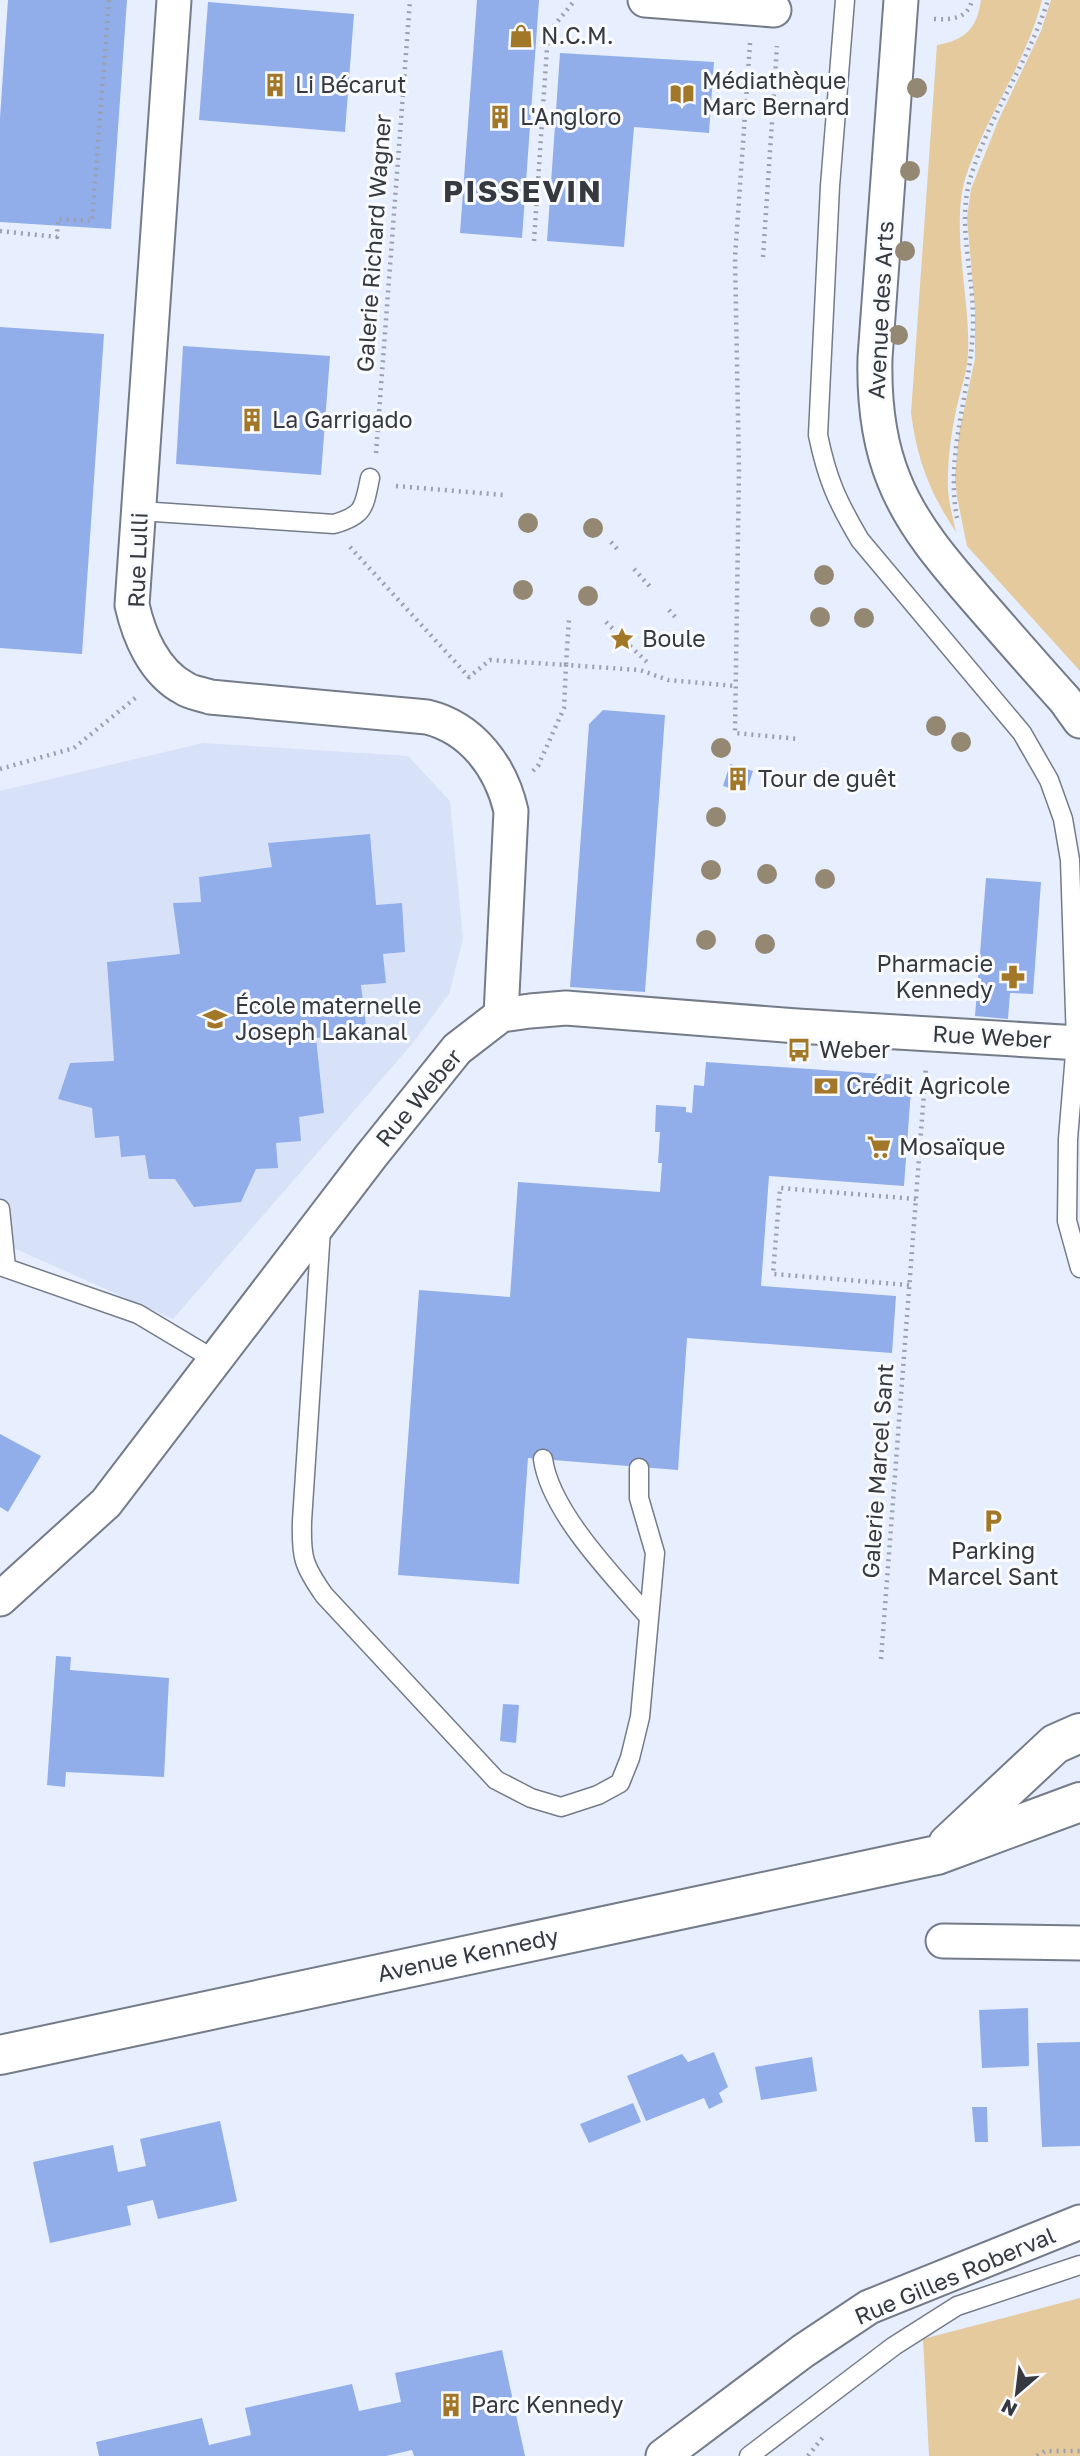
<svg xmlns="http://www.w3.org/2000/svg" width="1080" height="2456" font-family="'Golos Text',sans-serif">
<rect width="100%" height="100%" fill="#e7eefe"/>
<!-- built -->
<path fill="#d7e2f8" d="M203,743L408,756L450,801L463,939L449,994L412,1044L173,1319L0,1242V791Z"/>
<!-- green -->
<path fill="#e5ca9e" d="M981,0H1042C1027,60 989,112 968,170C948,223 971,297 968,354C967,372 961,389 957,406C951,433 947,463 948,490C949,504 953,518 956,532C930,493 917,460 911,413L937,45C966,40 977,28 981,0Z
M1051,0H1080V671L967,546L957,497L955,477L959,433L975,359V309L967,218L971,189L999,119L1041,31Z
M1080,2298V2456H929L923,2339Z"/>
<!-- building -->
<path fill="#91aeeb" d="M8,0H127L111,229L0,222V118Z
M477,0H539L522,238L460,233Z
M208,2L354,14L345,132L199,120Z
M560,53L714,62L709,133L634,127L624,247L547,241Z
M0,327L104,334L82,654L0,648Z
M183,346L330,356L321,475L176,464Z
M603,710L665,715L645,992L570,987L589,724Z
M730,764L753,771L746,793L723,786Z
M370,834L376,905L402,903L405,952L383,954L386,983L361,985L367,1034L316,1038L324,1113L299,1117L301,1141L276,1143L278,1168L256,1169L241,1202L194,1207L175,1179H149L145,1155L121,1157L119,1136L95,1138L92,1108L58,1099L70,1063L114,1061L107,962L180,954L173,903L201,902L199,877L272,867L268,843Z
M986,878L1041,882L1033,994L1010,993L1008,1019L975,1016Z
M706,1062L912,1076L904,1186L769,1176L761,1286L896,1296L892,1353L687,1338L678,1470L528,1458L519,1584L398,1575L419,1290L510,1297L518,1182L660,1192L662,1163H658L660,1132H655L656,1105L686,1107V1112L692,1113L694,1085L704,1086Z
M0,1434L41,1456L8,1512L0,1507Z
M56,1656L71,1657L70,1670L169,1678L164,1777L66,1772L65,1787L47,1785Z
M503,1704L519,1705L516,1743L500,1741Z
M1028,2008L1029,2066L982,2068L979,2010Z
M1080,2042V2146L1042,2147L1037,2043Z
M714,2052L728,2087L719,2093L723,2102L709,2109L704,2098L646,2121L627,2076L682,2054L688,2062Z
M812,2057L817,2091L761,2100L755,2067Z
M633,2103L641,2122L589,2143L580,2124Z
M972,2107H987L988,2142H975Z
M220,2121L237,2201L158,2219L153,2200L127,2206L131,2225L50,2243L33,2162L113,2145L118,2172L146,2166L140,2139Z
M502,2350L525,2456H414L412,2450L386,2456H99L96,2442L202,2418L209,2445L251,2435L245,2408L352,2384L359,2411L401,2402L395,2373Z"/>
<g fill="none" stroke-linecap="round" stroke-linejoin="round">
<!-- lane casing -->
<g stroke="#747b89" stroke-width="21">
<path id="lane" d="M845,0L830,186L818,435C827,479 837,501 860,540L1022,733L1049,780L1063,819L1070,860L1076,1042L1068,1139L1067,1221L1080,1268
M140,511L334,524C364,515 364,508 370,478
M0,1209L6,1267
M321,1229L302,1521C301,1557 303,1565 324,1595L496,1780L531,1798L561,1807L598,1795L620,1783L630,1758L640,1717L655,1553L639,1498V1468
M0,1266L138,1314L215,1360
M543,1459C550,1512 615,1578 649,1617
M749,2456L894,2346L957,2306L1080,2265"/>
</g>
<!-- street casing -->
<g stroke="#747b89" stroke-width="37">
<path id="street" d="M174,0L132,605C139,636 154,672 184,688C191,693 202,694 210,697L427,717C472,728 501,767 511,811L501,1015
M645,0L774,10
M901,0L875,358C874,399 878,441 894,480C913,528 949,568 983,607C1010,638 1037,669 1065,700L1080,721
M0,1599L106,1503L371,1156L457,1049L501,1015L530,1011L566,1008L797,1026L1080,1043
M943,1941L1080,1943
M663,2456L803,2351L869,2307L1080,2222"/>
</g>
<!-- secondary casing -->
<g stroke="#747b89" stroke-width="42">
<path id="secondary" d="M948,1844L1055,1744L1080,1733
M0,2055L937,1855L1080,1802"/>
</g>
<!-- path -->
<path stroke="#9ba0ac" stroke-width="4.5" stroke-dasharray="2 5" stroke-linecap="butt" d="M934,19C951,20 968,19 972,0
M750,43L735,257L739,469L735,733L799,739
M0,231L57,237L58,219L92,221L109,0
M534,241L548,33L575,0
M763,257L777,46
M376,453L410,0
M396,486L504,495
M957,518C944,448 975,383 973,313C972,267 957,221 971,176C990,114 1029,61 1048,0
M611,542L618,550
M350,547L469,677L490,660L566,665L569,619
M634,569L652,589
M669,610L677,619
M606,622L613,629
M693,637L702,649
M630,646L647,662
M0,769L74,748L139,695
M533,771L538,766L564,708L566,665L640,670L668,680L736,686
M909,1285L773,1274L780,1188L916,1199
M881,1659L926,1066
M808,2456L823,2437
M1037,2456L1045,2451H1080"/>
<!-- lane -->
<use href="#lane" stroke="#fff" stroke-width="18"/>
<!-- street -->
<use href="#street" stroke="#fff" stroke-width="33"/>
<!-- secondary -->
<use href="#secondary" stroke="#fff" stroke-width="38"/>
</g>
<!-- trees -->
<g fill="#948872">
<circle cx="917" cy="88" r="10"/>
<circle cx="910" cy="171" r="10"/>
<circle cx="905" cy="251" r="10"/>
<circle cx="898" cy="335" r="10"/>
<circle cx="528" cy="523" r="10"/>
<circle cx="593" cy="528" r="10"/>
<circle cx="824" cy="575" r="10"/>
<circle cx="523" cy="590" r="10"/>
<circle cx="588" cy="596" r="10"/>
<circle cx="820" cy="617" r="10"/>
<circle cx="864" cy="618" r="10"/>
<circle cx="936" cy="726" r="10"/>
<circle cx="961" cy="742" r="10"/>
<circle cx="721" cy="748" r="10"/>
<circle cx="716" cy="817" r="10"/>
<circle cx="711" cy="870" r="10"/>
<circle cx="767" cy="874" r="10"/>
<circle cx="825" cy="879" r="10"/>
<circle cx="706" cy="940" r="10"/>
<circle cx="765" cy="944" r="10"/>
</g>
<!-- icons -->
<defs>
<g id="shop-bare" transform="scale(1.89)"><path d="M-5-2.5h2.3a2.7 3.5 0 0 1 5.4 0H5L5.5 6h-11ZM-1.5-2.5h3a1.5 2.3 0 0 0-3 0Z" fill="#a27828" stroke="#fafbff" stroke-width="2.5" paint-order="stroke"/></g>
<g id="building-bare" transform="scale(1.89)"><path d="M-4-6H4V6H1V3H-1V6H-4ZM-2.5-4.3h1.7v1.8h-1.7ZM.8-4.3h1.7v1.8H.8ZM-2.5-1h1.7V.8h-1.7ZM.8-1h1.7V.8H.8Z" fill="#a27828" stroke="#fafbff" stroke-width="2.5" paint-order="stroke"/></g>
<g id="library-bare" transform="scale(1.89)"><path d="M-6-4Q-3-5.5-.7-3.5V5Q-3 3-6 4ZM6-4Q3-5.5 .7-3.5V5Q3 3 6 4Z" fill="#a27828" stroke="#fafbff" stroke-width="2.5" paint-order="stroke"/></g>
<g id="sight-bare" transform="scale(1.89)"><path d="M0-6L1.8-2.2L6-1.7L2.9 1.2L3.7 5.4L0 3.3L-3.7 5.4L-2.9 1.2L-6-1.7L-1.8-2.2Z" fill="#a27828" stroke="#fafbff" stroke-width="2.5" paint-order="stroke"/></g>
<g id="pharmacy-bare" transform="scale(1.89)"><path d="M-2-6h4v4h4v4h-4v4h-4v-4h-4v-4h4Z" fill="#a27828" stroke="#fafbff" stroke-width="2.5" paint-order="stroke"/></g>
<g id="school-bare" transform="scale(1.89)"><path d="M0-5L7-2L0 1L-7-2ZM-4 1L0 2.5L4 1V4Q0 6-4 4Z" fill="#a27828" stroke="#fafbff" stroke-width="2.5" paint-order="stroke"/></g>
<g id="bus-bare" transform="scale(1.89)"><path d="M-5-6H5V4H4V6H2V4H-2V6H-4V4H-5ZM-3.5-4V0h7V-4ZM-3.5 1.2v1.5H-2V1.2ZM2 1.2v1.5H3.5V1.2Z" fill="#a27828" stroke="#fafbff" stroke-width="2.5" paint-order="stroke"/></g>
<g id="bank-bare" transform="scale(1.89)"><path d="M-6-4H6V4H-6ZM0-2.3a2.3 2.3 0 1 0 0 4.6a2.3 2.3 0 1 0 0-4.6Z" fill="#a27828" stroke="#fafbff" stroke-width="2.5" paint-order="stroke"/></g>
<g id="supermarket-bare" transform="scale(1.89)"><path d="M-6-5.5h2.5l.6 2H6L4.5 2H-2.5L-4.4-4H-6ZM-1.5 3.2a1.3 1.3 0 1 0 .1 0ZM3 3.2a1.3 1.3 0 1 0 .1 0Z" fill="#a27828" stroke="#fafbff" stroke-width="2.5" paint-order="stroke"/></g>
<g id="parking-bare" transform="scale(1.89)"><path d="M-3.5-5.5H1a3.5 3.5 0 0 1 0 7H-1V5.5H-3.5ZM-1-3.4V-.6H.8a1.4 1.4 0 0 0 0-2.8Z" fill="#a27828" stroke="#fafbff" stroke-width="2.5" paint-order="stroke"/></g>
</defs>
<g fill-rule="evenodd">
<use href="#shop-bare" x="521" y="36"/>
<use href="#building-bare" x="275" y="85"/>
<use href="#library-bare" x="682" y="94"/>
<use href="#building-bare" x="500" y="117"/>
<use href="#building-bare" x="252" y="420"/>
<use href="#sight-bare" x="622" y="639"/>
<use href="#building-bare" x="738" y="779"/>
<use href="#pharmacy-bare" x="1013" y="977"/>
<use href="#school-bare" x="215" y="1019"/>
<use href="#bus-bare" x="799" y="1050"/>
<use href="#bank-bare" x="826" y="1086"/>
<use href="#supermarket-bare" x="879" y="1147"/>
<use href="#parking-bare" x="993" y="1521"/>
<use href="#building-bare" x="451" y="2405"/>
</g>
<g text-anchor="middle" stroke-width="6" stroke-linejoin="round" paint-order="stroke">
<!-- poi labels -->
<g font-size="23" fill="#36393f" stroke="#fafbff" text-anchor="start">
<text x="541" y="44">N.C.M.</text>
<text x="702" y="89">Médiathèque<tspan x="702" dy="26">Marc Bernard</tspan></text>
<text x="295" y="93">Li Bécarut</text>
<text x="520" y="125">L'Angloro</text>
<text x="272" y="428">La Garrigado</text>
<text x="642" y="647">Boule</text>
<text x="758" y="787">Tour de guêt</text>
<text x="993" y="972" text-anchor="end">Pharmacie<tspan x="993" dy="26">Kennedy</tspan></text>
<text x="235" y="1014">École maternelle<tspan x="235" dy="26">Joseph Lakanal</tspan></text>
<text x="819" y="1058">Weber</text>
<text x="846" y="1094">Crédit Agricole</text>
<text x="899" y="1155">Mosaïque</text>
<text x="993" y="1559" text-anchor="middle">Parking<tspan x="993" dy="26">Marcel Sant</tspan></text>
<text x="471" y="2413">Parc Kennedy</text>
</g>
<!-- street labels -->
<g font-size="23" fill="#36393f" stroke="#fafbff">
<text transform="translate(374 243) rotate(-86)" y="8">Galerie Richard Wagner</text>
<text transform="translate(881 310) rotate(-87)" y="8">Avenue des Arts</text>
<text transform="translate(138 560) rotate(-88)" y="8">Rue Lulli</text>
<text transform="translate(992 1037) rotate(3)" y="8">Rue Weber</text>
<text transform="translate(419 1098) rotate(-50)" y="8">Rue Weber</text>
<text transform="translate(878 1471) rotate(-86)" y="8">Galerie Marcel Sant</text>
<text transform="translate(468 1955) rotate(-12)" y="8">Avenue Kennedy</text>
<text transform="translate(955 2276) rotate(-23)" y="8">Rue Gilles Roberval</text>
</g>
<!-- district labels -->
<g font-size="30" font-weight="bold" letter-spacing="2" fill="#36393f" stroke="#fafbff">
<text x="523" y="202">PISSEVIN</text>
</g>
</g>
<!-- north arrow -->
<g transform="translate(1017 2393) rotate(208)" stroke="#fafbff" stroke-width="5" paint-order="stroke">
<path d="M0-5L12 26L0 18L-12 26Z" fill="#36393f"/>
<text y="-10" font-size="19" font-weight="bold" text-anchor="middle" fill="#36393f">N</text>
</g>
</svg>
